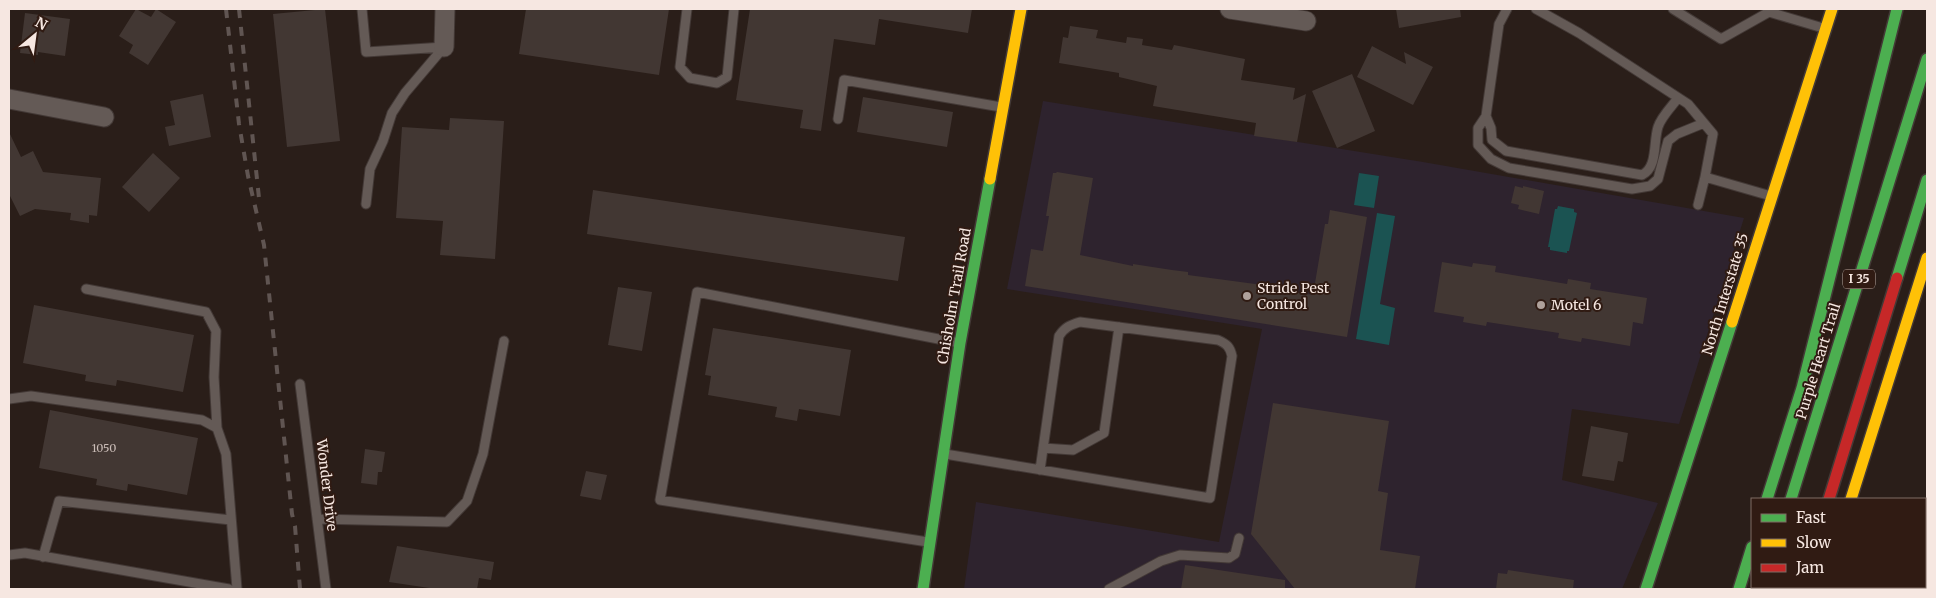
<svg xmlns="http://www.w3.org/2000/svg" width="1936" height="598" font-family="Merriweather,serif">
<rect width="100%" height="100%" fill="#2a1e19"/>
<!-- commercial -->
<path fill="#2e232e" d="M1043,101L1423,162L1744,218L1679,424L1572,409L1562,480L1658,503L1622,589H964L976,502L1219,542L1262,329L1007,289Z"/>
<!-- water -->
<path fill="#1b5352" d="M1359,173L1379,176L1374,208L1354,205Z
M1558,206L1574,209V212L1577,213L1569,251H1567V253L1550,250V247H1548L1555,209H1557Z
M1377,213L1395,216L1380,304L1395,308L1389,345L1356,339Z"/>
<!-- building -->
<path fill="#423733" d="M136,9L151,17L156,9L176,22L148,65L129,53L133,45L119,36Z
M325,9L340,141L287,147L273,14Z
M526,9H669L659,75L519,54Z
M750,9H972L968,33L879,19L875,45L834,39L821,131L800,128L803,110L736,100Z
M1396,9H1460L1461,17L1399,28Z
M25,13L70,19L65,56L38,52V55L20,53Z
M1070,26L1098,30L1096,38L1126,43L1127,37L1143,39L1142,45L1172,50L1174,45L1245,59L1241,80L1295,88L1293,100L1306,94L1297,142L1254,136L1256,123L1153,106L1157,86L1119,77V73L1059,63L1063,37L1068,38Z
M1372,46L1406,64L1404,52L1433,67L1413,105L1357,77Z
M1352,74L1375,131L1337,148L1312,91Z
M203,94L211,137L169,146L165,127L175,125L170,101Z
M863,97L953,112L947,147L857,132Z
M450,118L504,121L495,259L440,255L443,221L396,218L402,127L449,130Z
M9,132L21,157L33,151L43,172L101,178L97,216L89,215V223L70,220L71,213L35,209L20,216L9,194Z
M153,153L180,178L149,212L122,187Z
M1057,172L1093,178L1080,255L1133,266V264L1172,270L1188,272V275L1277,287L1276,289L1313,295L1325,224H1328L1330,210L1367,217L1347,337L1025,286L1031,249L1043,251L1049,216H1046L1053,173H1056Z
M1515,186L1523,188V186L1544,191L1539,214L1518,209L1519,205L1511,203Z
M593,190L905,237L898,281L587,234Z
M1442,262L1472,267L1473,263L1496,266L1495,272L1567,284L1568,279L1591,283L1590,289L1647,298L1643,324L1633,322L1630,346L1582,338L1581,342L1558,338L1559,333L1487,322L1486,326L1463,322L1464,317L1434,312Z
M618,287L652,292L642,351L608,345Z
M34,305L194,335L183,392L117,380L116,386L85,381L86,375L23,363Z
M713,328L851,350L840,416L799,409L797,421L775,417L777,407L708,395L711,376L705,375Z
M1273,403L1389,421L1378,491L1388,493L1380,550L1420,556L1415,589H1295L1251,534Z
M50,410L198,438L187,495L128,484L127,491L96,485L97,479L39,468Z
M1591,426L1628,433L1623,462L1618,461L1614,481L1582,476Z
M365,449L385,452L382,472H378L377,485L361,483Z
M586,471L607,475L601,500L580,496Z
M397,546L494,562L491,580L479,578L477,589H436L389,582Z
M1185,565L1285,580V589H1181Z
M1508,570L1574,580L1573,589H1496L1498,573L1507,574Z"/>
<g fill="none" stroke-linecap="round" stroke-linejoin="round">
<!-- lane casing -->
<g stroke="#433936" stroke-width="11">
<path id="lane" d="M362,9L366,52L444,47
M687,9L680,67L690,78L717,83L727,77L734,9
M1507,9L1499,24L1486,116L1478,128V145L1491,159L1509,168L1632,189L1650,186L1658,179L1668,141L1677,134L1704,123
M1536,9L1579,33L1688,104L1713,134L1705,177L1771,196
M1673,9L1721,39L1769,12L1823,28
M1486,116L1491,128L1492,140L1506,151L1642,175C1658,167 1653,143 1658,127C1661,117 1672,106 1678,98
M838,119L844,80L1001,107
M366,204L370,169L383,141L392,113L405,93L444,47
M1698,205L1705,177
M86,289L206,312L216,331L214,377L217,428
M300,384L326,589
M9,399L31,396L202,420L217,428L226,454L237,589
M1043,448L1073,450L1104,433L1119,327
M945,454L1210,498L1232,356C1230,347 1227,344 1218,340L1080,322C1070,325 1065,327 1059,336L1040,470
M317,519L447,522L467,501L483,454L504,341
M928,542L660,500L697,292L959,343
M9,555L25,553L229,589
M43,557L59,501L231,520
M1109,589L1161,561L1180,555L1229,558L1235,554L1239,538"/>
</g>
<!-- street casing -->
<g stroke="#433936" stroke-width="21">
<path id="street" d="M1230,9L1306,21
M444,47L445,9
M9,99L104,117"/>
</g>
<!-- fast casing -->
<g stroke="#433936" stroke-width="14">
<path id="fast" d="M1897,278L1927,180
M1767,499L1802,388L1897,9
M1791,499L1927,59
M923,589L960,343L990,179
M1646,589L1732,322
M1739,589L1752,547
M1763,589L1764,587
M1822,589L1823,587"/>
</g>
<!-- slow casing -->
<g stroke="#433936" stroke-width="14">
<path id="slow" d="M990,179L1021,9
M1732,322L1832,9
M1851,499L1927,258
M1802,589L1803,587"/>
</g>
<!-- jam casing -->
<g stroke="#433936" stroke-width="14">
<path id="jam" d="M1829,499L1897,278"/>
</g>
<!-- lane -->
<use href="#lane" stroke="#645a56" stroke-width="9"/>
<!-- street -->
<use href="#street" stroke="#645a56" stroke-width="19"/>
<!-- fast -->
<use href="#fast" stroke="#4caf50" stroke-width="11"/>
<!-- slow -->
<use href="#slow" stroke="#ffc107" stroke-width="11"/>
<!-- jam -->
<use href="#jam" stroke="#c62828" stroke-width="11"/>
<!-- rail -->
<path stroke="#605552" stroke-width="4" stroke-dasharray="9 9" stroke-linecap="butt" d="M226,9L239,124L248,176L264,245L292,514L295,526L300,589
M239,9L259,198"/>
</g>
<!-- markers -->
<g fill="#afa19b" stroke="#301b13" stroke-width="2">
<circle cx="1247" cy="296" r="5"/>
<circle cx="1541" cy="305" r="5"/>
</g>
<g text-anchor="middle" stroke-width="4" stroke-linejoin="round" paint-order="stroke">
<!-- number labels -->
<g font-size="11" fill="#c9bbb6">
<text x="104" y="452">1050</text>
</g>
<!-- shield labels -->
<rect fill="#301b13" stroke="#bbaaa3" stroke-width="1" x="1843" y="269.5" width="32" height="19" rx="4"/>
<g font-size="12" font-weight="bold" fill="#f6e7e1">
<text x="1859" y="283">I 35</text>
</g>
<!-- poi labels -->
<g font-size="14" fill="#f6e7e1" stroke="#301b13" text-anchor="start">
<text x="1257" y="293">Stride Pest<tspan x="1257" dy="16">Control</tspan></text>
<text x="1551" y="310">Motel 6</text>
</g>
<!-- street labels -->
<g font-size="14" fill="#f6e7e1" stroke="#301b13">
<text transform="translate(1725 294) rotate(-73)" y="5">North Interstate 35</text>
<text transform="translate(954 296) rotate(-80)" y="5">Chisholm Trail Road</text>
<text transform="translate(1818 361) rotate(-73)" y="5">Purple Heart Trail</text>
<text transform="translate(327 485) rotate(83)" y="5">Wonder Drive</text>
</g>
</g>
<!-- border -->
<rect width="1936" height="598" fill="none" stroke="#f6e7e1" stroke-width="20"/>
<!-- legend -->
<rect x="1751" y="498" width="175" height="90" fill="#301b13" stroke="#7f6d65"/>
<rect x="1761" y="514" width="25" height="8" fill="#4caf50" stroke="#7f6d65"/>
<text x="1796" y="523" font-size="15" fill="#f6e7e1">Fast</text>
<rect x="1761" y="539" width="25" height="8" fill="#ffc107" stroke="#7f6d65"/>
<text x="1796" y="548" font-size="15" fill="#f6e7e1">Slow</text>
<rect x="1761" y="564" width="25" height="8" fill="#c62828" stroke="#7f6d65"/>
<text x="1796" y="573" font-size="15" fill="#f6e7e1">Jam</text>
<!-- north arrow -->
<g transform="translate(35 35) rotate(29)" stroke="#301b13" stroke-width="4" paint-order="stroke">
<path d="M0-4L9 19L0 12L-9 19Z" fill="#f6e7e1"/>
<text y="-8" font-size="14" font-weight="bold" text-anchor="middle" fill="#f6e7e1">N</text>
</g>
</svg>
